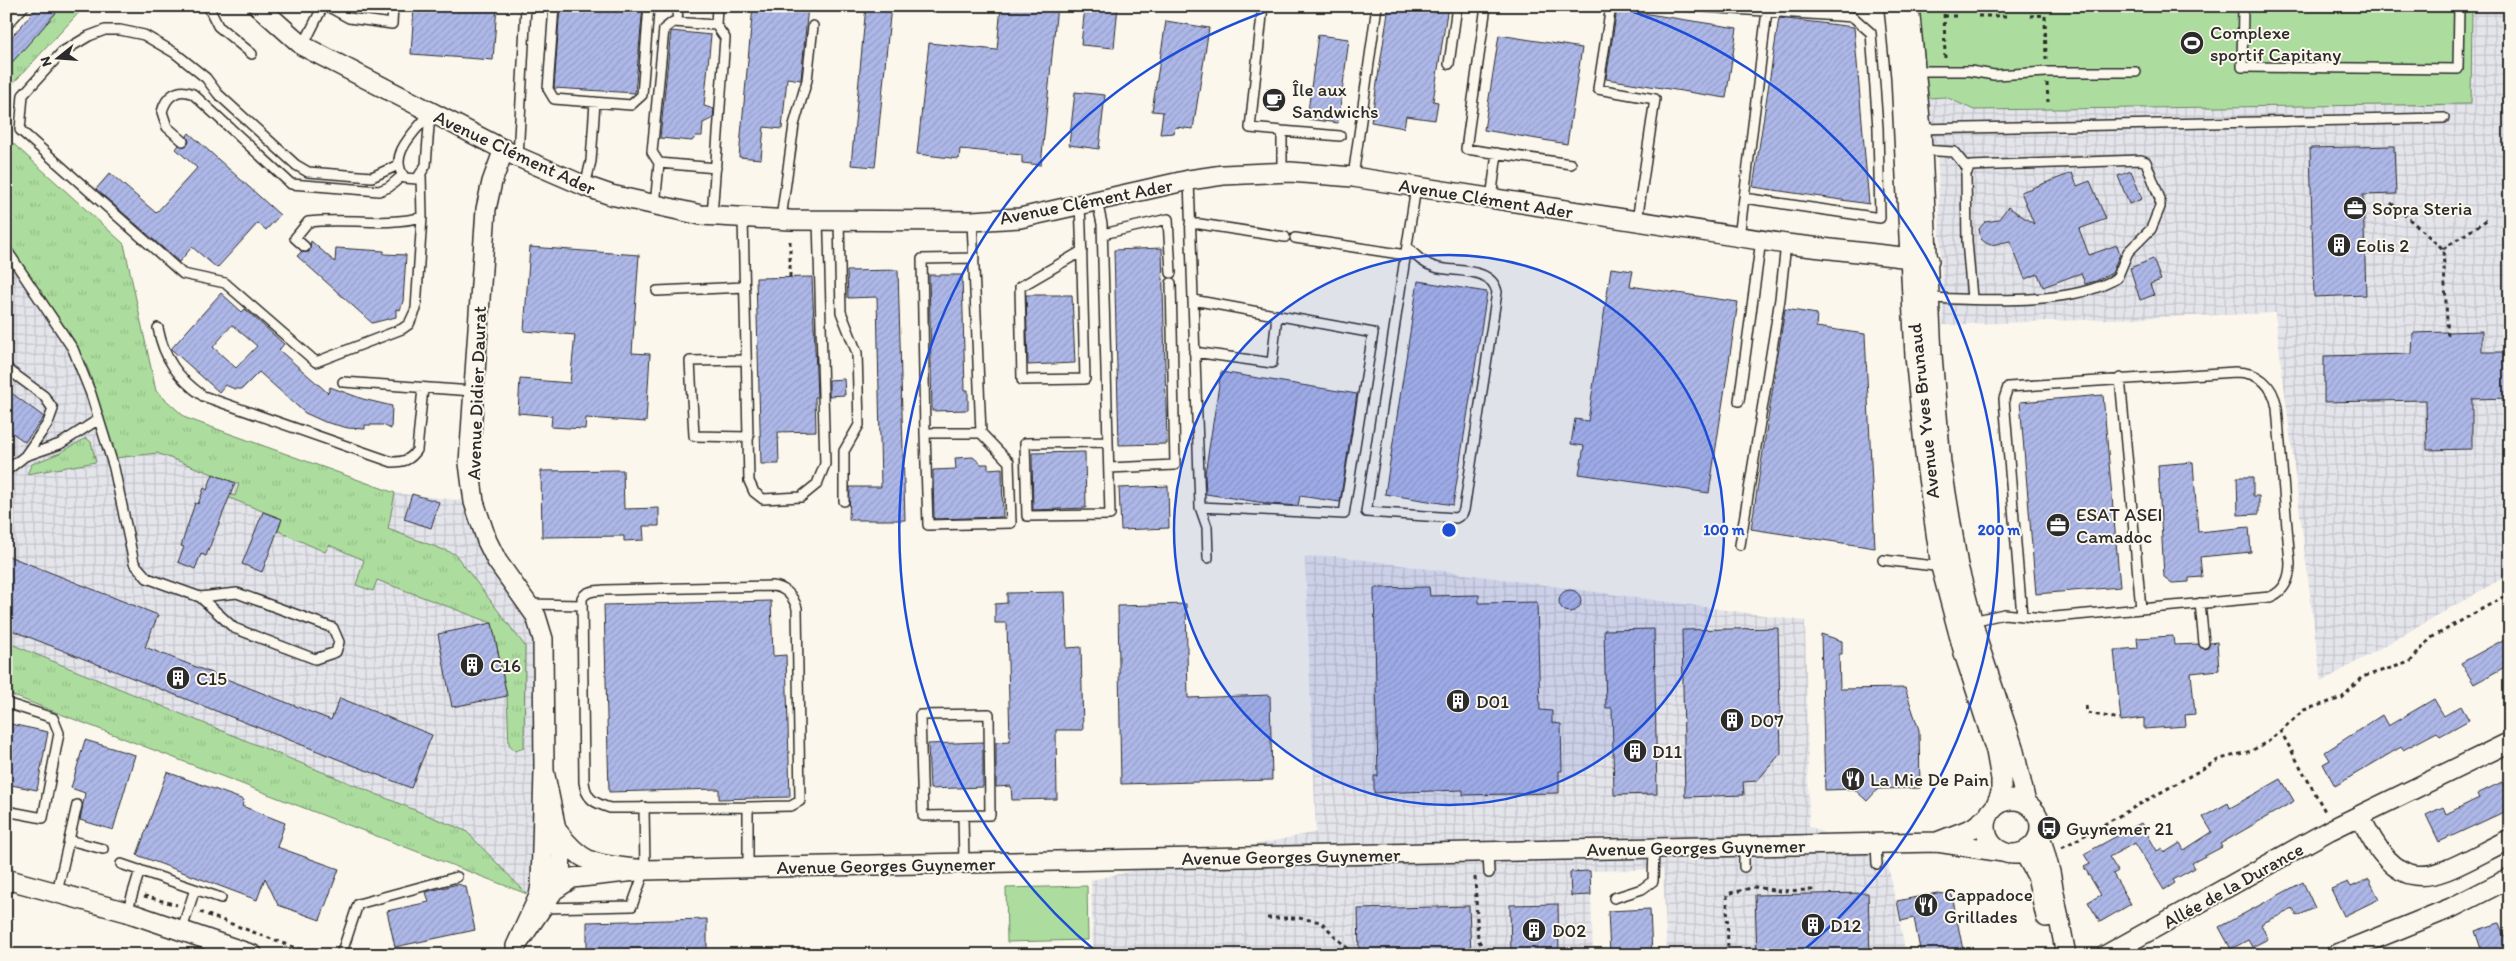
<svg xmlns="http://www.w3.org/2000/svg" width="2516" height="961" font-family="Itim,sans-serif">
<defs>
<pattern id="industrial-grid" width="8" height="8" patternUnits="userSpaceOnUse" patternTransform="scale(1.25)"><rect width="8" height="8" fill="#e4e4eb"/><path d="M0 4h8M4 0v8" fill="none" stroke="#c4c4ca"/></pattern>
<pattern id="grass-tufts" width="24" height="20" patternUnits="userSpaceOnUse" patternTransform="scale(1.25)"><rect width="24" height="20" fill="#acdd9e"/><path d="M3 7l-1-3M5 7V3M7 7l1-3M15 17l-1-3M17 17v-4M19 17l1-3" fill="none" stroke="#94be88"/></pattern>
<pattern id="building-hatch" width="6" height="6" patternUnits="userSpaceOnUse" patternTransform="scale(1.25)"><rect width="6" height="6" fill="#aeb8e8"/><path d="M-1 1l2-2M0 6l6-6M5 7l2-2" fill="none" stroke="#969ec7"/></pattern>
</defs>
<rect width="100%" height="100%" fill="#fbf7ec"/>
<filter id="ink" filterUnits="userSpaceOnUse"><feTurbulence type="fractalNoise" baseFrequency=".02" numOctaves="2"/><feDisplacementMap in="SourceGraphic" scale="10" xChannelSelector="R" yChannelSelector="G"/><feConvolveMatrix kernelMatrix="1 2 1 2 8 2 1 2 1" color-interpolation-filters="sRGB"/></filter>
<g filter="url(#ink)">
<!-- industrial -->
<path fill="url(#industrial-grid)" d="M2472,6H2510V574L2321,682L2275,313L1943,325L1937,144L1930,143L1927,98L1946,97L1974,110L2470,104Z
M6,137L124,244L156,391L186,418L395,493L474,502L536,616L547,872L527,894L6,693Z
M1336,556L1805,621L1809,826L1888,864L1906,955H1667L1663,869L1590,871L1593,955H1093L1091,880L1316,832L1305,557Z"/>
<!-- grass -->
<path fill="url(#grass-tufts)" stroke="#6c8464" d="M62,6H85L6,91V69Z
M6,137L124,244L156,391L186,418L395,493L388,529L455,554L525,646L524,748L515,751L509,744L507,696L492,623L377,580L373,591L356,585L364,560L329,545L325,552L278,531L282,519L227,497L229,494L235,496L239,484L157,453L116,458L89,371L74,340L6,242Z
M86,438L91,442L96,462L27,474L32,464L60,453Z
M6,642L466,831L527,894L6,693Z"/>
<!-- green -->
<path fill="#acdd9e" stroke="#6c8464" d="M1909,6H2472L2471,104L1974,110L1946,97L1927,98Z
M1087,886L1088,940L1007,942L1006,888Z"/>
<!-- building -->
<path fill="url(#building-hatch)" stroke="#2b2b2b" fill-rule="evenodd" d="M39,6H62L6,69V43Z
M414,6H497L493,60L411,54Z
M560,6H643L635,93L554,88Z
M753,6H808L801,80L787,78L782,129L764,127L761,159L739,157Z
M866,6H891L875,167L851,165Z
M1001,6H1057L1041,165L1022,163V155L960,149L959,159L917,154L929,43L997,50Z
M1085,6H1118L1114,48L1081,45Z
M1389,6H1448L1433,101L1438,102L1435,120L1406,116L1404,128L1371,122Z
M1617,9L1737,28L1726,98L1606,79Z
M1779,18L1854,27L1869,204L1753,187Z
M1166,21L1209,28L1193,129L1175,127L1174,133L1160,134L1163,112L1152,111Z
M671,31L711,35L704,106L714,109L713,118L703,123L702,136H696L692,141L660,138Z
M1318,35L1349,39L1338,123L1307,119Z
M1499,35L1582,48L1567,144L1484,130Z
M1075,92L1105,95L1099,149L1069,145Z
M189,133L280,215L266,230L258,223L217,268L192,247L179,262L96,189L110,173L156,213L197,168L176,149L179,145H187L189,142L187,136Z
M2394,146L2396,194L2363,195L2366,295L2314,297L2310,148Z
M2131,171L2142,199L2129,204L2118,176Z
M2072,173L2077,186L2090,181L2106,219L2079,229L2089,255L2117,245L2120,254L2112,273L2096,281L2085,284L2081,273L2043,287L2038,274L2025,279L2010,241L1991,245L1986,243L1981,239L1979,229L1985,222L1998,220L2008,207L2034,224L2021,192Z
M311,241L335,262L336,248L384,251V254L406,255L403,302L400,310L396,309V317L372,323L297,256L301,252H309Z
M530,247L639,255L632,353L650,354L646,422L586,418L585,429L551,427L552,416L518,413L520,379L570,383L575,335L524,331Z
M1162,248L1167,444L1119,445L1114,250Z
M2153,259L2161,280L2150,284L2154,295L2140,300L2130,268Z
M1611,268L1633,271L1630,286L1738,302L1709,493L1579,474L1584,446L1571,444L1575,419L1588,421Z
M898,270L905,520H849L850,487H881L877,297L848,298L847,271Z
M929,275H962L965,390H968V410L932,411Z
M812,277L817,397H815L816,431L778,432L779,464H761L756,278Z
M1418,281L1487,292L1453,505L1385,494Z
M221,293L242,312L245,309L284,344L279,350L328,393L330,387L363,399L392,406L391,429L383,425H365V429L348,428L325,422L305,413L259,372L242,389H235L225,385L219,392L171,349ZM232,325L257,346L236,368L213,347Z
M1026,295H1072L1075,363L1028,365Z
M1785,309L1817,314L1816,327L1865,334L1875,548L1751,529Z
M2482,331V352H2510V398L2472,399V449L2427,450L2426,400L2324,402V356L2412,354L2413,333Z
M1221,372L1357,394L1340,502L1300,496L1298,506L1271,504L1206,494L1205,474Z
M844,379L845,395L829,396V380Z
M6,389L44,417L25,442L6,428Z
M2103,395L2120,587L2036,594L2020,402Z
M1085,452L1086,508L1033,510L1032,453Z
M973,457L981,464H988V469L1002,468L1003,517L934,519L933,470L956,469L955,458Z
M2193,462L2198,532L2249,527L2251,552L2200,557L2202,577L2189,578V582L2172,583L2164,577L2158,465Z
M623,470L624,509L659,508V526H643L644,540L624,541V536L542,537L541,471Z
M213,474L235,483L206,556L201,554L195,569L178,562L184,547L181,546L195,503L198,504L204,488L207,490Z
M2237,477H2253V496H2259V514L2238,515Z
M1168,486L1169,528L1121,530L1119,488Z
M412,494L439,502L431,528L404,519Z
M263,512L282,519L262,572L242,564Z
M6,555L158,615L145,647L331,720L340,698L432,735L411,788L6,628Z
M1429,587L1430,596L1479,595V603L1537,602L1540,710L1552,711V723L1561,724L1562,771H1559V793L1463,795V790L1374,793V776H1378L1374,588Z
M1559 601a11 11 0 1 1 22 0a11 11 0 1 1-22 0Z
M1065,592L1067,648L1081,647L1083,730H1056L1057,799L1012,800L1011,786L996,787V742L1010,741L1007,623H995V604L1007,603V593Z
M771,601L773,656L786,655L790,797L719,799V789L609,792L604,605Z
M1186,604L1188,698L1270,695L1272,780L1121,784L1118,606Z
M492,623L507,696L452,707L438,634Z
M1778,628L1781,753L1757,781L1743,782L1744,795L1685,797L1682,630Z
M1654,629L1657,794L1614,795L1612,708H1606L1604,630Z
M1821,634L1842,641V654H1839L1840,689L1905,688L1919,730L1920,788L1878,789L1867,801L1854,789L1825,790Z
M2173,636L2174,645L2198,644L2204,649L2208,648L2210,643L2217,642L2219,670L2191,673L2195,714L2185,715L2186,726L2144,729V718L2121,721L2114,650L2138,648L2137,638Z
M2510,636V664L2474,684L2461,663Z
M2434,699L2444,716L2461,706L2469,720L2440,736L2437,732L2403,750L2401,747L2335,786L2323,764L2330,760L2325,752L2382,715L2388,726Z
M6,723L48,732L37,790L6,784Z
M85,740L135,755L113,830L80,820L85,793L71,788Z
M983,742V787L930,789L928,744Z
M167,772L244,800L242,806L285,823L277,847L339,869L320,920L278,905L265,878L257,900L137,855Z
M2281,779L2294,801L2220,844L2222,847L2192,863L2195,868L2173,880L2175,883L2164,890L2135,843L2109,857L2118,871L2113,874L2131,904L2100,922L2088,902L2101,895L2084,867L2090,864L2084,854L2141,823L2157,851L2162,848L2164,853L2180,843L2184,850L2212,832L2203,817L2228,803L2230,808Z
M2502,782L2510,797V809L2439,842L2426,815L2443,807L2446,814L2479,798L2477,794Z
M1590,871L1591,895L1571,896L1570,872Z
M2369,879L2379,899L2344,916L2331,889L2348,882L2351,887Z
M2303,882L2315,908L2297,916L2293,909L2261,924L2268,939L2252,947L2248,940L2231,949L2219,927Z
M458,884L466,887L475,930L395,947L387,911L429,902L426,892Z
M1868,893L1870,955H1757L1755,895Z
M1937,893L1952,895L1964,955H1921L1914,918L1901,921L1897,901Z
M1558,904L1559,955H1511L1510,905Z
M1469,906L1471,955H1359L1358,909Z
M1650,909L1652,955H1610L1608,911Z
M707,919V955H657V948L587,951V922Z
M2499,923L2504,936L2510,934V955H2483L2475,931Z"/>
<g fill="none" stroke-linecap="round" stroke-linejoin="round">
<!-- service casing -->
<g stroke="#2b2b2b" stroke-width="12">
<path id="service" d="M208,6L218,26L252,54
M327,6L349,18L392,24L393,6
M554,6L548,89L554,99L631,105L642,95L649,6
M1263,6L1250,128L1282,131
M1486,6L1466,149L1571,164
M1611,6L1598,89L1655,99L1637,221
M1688,6L1853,17L1871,33L1878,128L1880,218L1744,198L1767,11
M2243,6L2242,67L2458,69L2459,6
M677,22L678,6
M716,25L717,6
M6,26L24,6
M303,46L323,6
M1449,64L1457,6
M1916,71H1970L1994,75L2047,72H2136
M430,113L426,165L417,179L405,178C386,155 416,131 430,113Z
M1919,129L2444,118
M183,141L167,127L162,112C166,96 178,87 193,94L291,184L379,191L389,187L403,175
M1922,150L1954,152L1967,168
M518,157L526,6
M659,163L716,168
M398,165L372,177L308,172L296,165L218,94L206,78L175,53L144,35L120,30H105L89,36L62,52L23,95L20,130L183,274L225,283L316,362L402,329L409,324L416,309L422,217L421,175
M1282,172V131L1340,136
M1353,177L1377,6
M1189,180L1200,507L1207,527L1208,558
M585,186L591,161L595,102
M1491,199L1497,153
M1097,201L1102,224L1110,515L1027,516L1025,443L1108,442
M1080,205L1081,229L1085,379L1022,380L1020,287L1082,251
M655,206L659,163L652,152L664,29L673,22L716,25L725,38L712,216
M743,218L749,481L754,492L763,499L801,497L817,484L825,464L818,220
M781,219L794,125L807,80L813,26
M839,220L841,312L857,353L859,425L844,451V501
M972,221L981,433H925L928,525L1011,523L1009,462L981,433
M1190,224H1200L1285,237
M1103,234L1168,219L1171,273
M1739,237L1744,198
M1295,238L1406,255
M1407,246C1414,255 1424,264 1435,267C1455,273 1491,266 1497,292L1464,510L1462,514L1456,518L1366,512L1416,187
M305,247L295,238L308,222C347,217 384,227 422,217
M6,249L73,349L91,394L114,468L134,563L147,578L200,597L234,628L315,659L336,652L339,642L333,628L237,593L200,597
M657,291L745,287
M1930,298C1983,300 2072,306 2117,278L2128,252L2151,229L2160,207V199L2146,162L2141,160L1970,166L1966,174L1967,241L1972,298
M1193,300L1373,333L1344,514L1200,507
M158,328C164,359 178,378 203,396L392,462C404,462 410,460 417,450L423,388
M1194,352L1272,363L1277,315
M746,360L690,361L694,436L749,437
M6,368L44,396L53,409L48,423L25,456
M2120,378L2141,609
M343,382L473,391
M1739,401L1761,240
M925,433L922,259L974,258
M1109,468L1175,465L1171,283
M6,471L25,456L60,444L99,419
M1740,545L1780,299L1786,244
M1883,560L1943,567
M2200,603L2204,643
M528,604L582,605
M1972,621L2004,614L2044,618L2270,597C2285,591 2290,578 2290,563L2277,408C2273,384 2258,372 2235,372L2008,387L2004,399L2022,616
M6,703L53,718L59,733L43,818L6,811
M989,714L990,815L923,816L920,715Z
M748,807L791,806L800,801L797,608C793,596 785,587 772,586L604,590C596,591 587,590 582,598L584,782C586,799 594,803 610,808L748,807V868
M963,816L964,863
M69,840L77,805
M1876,844L1877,864
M1488,852L1489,873
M121,864L221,898
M1744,867V846
M57,892L69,840L103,849
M1614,898L1642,889L1653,881L1654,848
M543,908L632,906L645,870L644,807
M127,912L140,870
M182,929L195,889
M341,955L358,904L457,877"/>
</g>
<!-- minor casing -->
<g stroke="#2b2b2b" stroke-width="22">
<path id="minor" d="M258,6L303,46L518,157L585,186L611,195L701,215L790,220L972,221L1020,218L1189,180L1223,175L1290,172L1353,177L1786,244L1929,260
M1894,6L1901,77L1915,356L1926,464L1941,567L1964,653L1996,751L2001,779V793L1995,807
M1909,6L1921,129L1932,355L1941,463L1958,566L1979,646L2013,747L2026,803
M504,149L492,182L486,209L469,463L474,502L487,541L497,561L536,616L543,639L544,771L541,885L539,896L516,946L554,890L560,876L561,853L544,771
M1986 827a27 27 0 1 1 54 0a27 27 0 1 1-54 0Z
M2360,816C2404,909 2437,874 2510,839
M2040,835L2050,872L2066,955
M1937,842L1973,828L1987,817
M2024,852L2037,876L2046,917
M645,870L1937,842L2003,852
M6,879L127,912L253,955
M554,890L572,878L645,870C602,864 586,870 558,832
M2106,955L2330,830L2510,742
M2335,955L2451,908L2510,878"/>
</g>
<!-- path -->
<path stroke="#2b2b2b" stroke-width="3" stroke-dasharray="4 4" stroke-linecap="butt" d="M1944,6L1945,59
M1944,16H1958
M1978,16H2009
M2030,16L2045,15L2046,59
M2047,83L2048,102
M2391,203L2443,249L2448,338
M2443,249L2488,219
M790,277V238
M2086,706L2087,713L2120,719
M2280,730L2326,813
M2062,848L2220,759L2251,751L2269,741L2304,710L2342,698L2362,677L2410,662L2431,638L2510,593
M1475,877L1478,940L1489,955
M144,896L177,905
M200,912L314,955
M1267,918H1299L1321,922L1353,954
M1728,955L1727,894L1755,887L1779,891L1812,890L1811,894"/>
<!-- service -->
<use href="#service" stroke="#fbf7ec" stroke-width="9"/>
<!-- minor -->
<use href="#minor" stroke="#fbf7ec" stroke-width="19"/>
</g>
</g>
<!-- distance rings -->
<circle cx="1449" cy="530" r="275" fill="#1d4ed8" fill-opacity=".12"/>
<g fill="none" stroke="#1d4ed8" stroke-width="2.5">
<circle cx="1449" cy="530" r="275"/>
<path d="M1099 954A550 550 0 0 1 1279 7M1619 7A550 550 0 0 1 1799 954"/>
</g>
<!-- icons -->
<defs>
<g id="stadium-disc" transform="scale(1.25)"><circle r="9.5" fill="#2b2b2b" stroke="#fbf7ec"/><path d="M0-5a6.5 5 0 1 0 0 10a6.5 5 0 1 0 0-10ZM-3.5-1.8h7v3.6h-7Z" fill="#fff"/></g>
<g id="cafe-disc" transform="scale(1.25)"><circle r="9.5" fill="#2b2b2b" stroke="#fbf7ec"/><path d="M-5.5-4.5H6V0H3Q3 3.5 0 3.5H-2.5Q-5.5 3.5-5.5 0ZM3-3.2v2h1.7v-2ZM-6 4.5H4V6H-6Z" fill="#fff"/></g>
<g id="office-disc" transform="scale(1.25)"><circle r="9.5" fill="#2b2b2b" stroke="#fbf7ec"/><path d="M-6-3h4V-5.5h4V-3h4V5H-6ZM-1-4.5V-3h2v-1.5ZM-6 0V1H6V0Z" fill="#fff"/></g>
<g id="building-disc" transform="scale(1.25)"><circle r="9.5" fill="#2b2b2b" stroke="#fbf7ec"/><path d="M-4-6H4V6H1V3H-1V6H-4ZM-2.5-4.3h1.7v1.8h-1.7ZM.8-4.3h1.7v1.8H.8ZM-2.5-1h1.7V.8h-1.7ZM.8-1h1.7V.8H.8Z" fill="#fff"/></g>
<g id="restaurant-disc" transform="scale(1.25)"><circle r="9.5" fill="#2b2b2b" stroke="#fbf7ec"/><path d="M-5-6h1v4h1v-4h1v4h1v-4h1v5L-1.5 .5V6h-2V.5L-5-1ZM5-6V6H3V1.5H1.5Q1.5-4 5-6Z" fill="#fff"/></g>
<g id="bus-disc" transform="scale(1.25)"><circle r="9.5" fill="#2b2b2b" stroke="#fbf7ec"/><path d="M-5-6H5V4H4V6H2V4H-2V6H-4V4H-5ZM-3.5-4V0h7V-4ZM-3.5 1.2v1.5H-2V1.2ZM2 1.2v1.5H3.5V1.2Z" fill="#fff"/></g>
</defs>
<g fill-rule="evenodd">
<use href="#stadium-disc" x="2192" y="43"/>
<use href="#cafe-disc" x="1274" y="100"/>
<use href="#office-disc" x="2355" y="208"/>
<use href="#building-disc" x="2339" y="245"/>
<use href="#office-disc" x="2058" y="525"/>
<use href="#building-disc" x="472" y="665"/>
<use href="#building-disc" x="178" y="678"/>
<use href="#building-disc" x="1458" y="701"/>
<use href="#building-disc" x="1732" y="720"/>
<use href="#building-disc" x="1635" y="751"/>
<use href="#restaurant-disc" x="1853" y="779"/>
<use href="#bus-disc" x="2049" y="828"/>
<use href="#restaurant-disc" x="1926" y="905"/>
<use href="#building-disc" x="1813" y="925"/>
<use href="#building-disc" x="1534" y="930"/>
</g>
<g text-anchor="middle" stroke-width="4" stroke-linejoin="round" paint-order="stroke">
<!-- poi labels -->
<g font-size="19" fill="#2b2b2b" stroke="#fbf7ec" text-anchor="start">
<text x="2210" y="39">Complexe<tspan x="2210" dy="22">sportif Capitany</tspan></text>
<text x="1292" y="96">Île aux<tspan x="1292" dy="22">Sandwichs</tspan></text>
<text x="2372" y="215">Sopra Steria</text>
<text x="2356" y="252">Eolis 2</text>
<text x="2076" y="521">ESAT ASEI<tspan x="2076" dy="22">Camadoc</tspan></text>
<text x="490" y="672">C16</text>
<text x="196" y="685">C15</text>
<text x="1476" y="708">D01</text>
<text x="1750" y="727">D07</text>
<text x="1652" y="758">D11</text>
<text x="1870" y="786">La Mie De Pain</text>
<text x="2066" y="835">Guynemer 21</text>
<text x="1944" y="901">Cappadoce<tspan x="1944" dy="22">Grillades</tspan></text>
<text x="1830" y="932">D12</text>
<text x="1552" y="937">D02</text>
</g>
<!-- street labels -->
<g font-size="19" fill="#2b2b2b" stroke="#fbf7ec">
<text transform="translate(515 152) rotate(25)" y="7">Avenue Clément Ader</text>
<text transform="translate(1486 198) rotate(9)" y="7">Avenue Clément Ader</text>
<text transform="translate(1086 201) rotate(-11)" y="7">Avenue Clément Ader</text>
<text transform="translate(476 393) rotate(-88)" y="7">Avenue Didier Daurat</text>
<text transform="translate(1923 411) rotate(-96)" y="7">Avenue Yves Brunaud</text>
<text transform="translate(1696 847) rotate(-1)" y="7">Avenue Georges Guynemer</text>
<text transform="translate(1291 856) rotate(-1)" y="7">Avenue Georges Guynemer</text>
<text transform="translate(886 865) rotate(-1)" y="7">Avenue Georges Guynemer</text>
<text transform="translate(2233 885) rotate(-29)" y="7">Allée de la Durance</text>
</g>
</g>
<circle cx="1449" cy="530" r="8" fill="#1d4ed8" stroke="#fbf7ec" stroke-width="2.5"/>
<g font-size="15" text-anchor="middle" font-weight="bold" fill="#1d4ed8" stroke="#fbf7ec" stroke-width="4" stroke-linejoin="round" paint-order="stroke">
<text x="1724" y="535">100 m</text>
<text x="1999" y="535">200 m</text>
</g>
<!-- margin -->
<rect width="2516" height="961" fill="none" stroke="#fbf7ec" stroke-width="25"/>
<rect x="12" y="12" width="2491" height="936" fill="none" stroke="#2b2b2b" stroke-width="2" filter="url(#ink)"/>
<!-- north arrow -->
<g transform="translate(58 58) rotate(253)" stroke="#fbf7ec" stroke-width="4" paint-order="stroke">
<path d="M0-4L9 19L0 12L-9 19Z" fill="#2b2b2b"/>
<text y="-8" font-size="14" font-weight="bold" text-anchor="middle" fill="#2b2b2b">N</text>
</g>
</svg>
